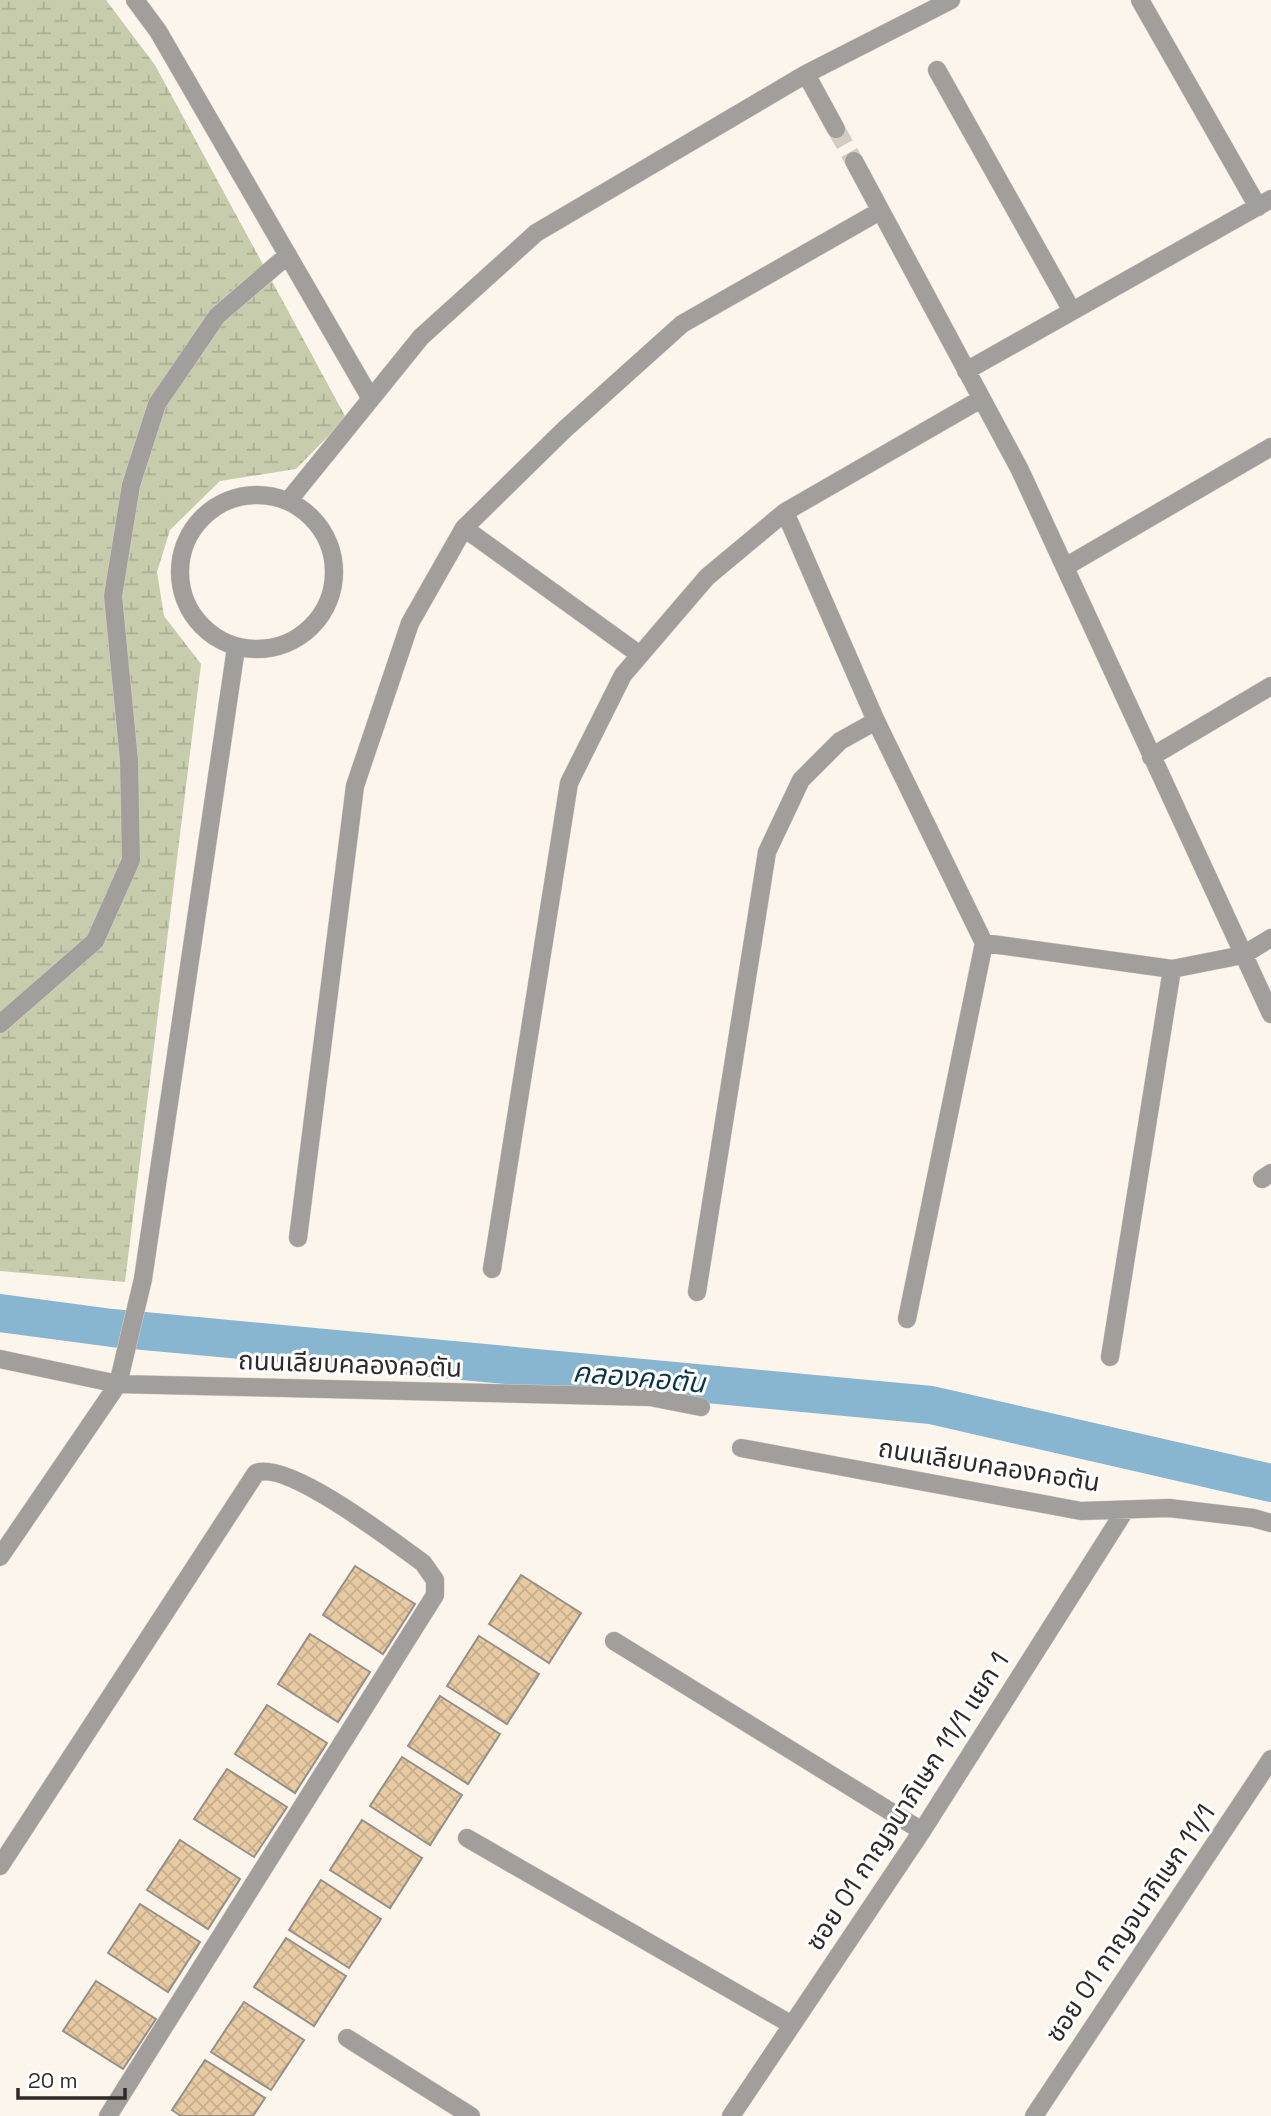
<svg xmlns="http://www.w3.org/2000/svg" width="1271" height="2116" font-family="'Space Grotesk','Noto Sans Thai',sans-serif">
<defs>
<pattern id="wetland-marsh" width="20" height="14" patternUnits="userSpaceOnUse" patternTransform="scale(1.75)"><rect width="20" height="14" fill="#c6ccac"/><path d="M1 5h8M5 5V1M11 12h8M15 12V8" fill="none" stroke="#aaaf94"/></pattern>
<pattern id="building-cross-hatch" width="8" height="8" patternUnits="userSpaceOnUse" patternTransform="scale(1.75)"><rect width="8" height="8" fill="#e8cba3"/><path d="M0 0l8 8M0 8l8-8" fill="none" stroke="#c7ae8c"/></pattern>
</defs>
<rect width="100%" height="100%" fill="#fbf5ec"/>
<!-- wetland -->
<path fill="url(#wetland-marsh)" d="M0,0H106L155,65L346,418L296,469L220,481L170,530L157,572L164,616L201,664L125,1282L0,1271Z"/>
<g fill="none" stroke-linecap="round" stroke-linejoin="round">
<!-- canal -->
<path stroke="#88b5d0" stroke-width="38" d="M0,1313L112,1328L931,1405L1271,1483"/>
</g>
<!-- building -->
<path fill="url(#building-cross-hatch)" stroke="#969089" stroke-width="2" d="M355,1566L415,1604L383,1654L323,1615Z
M521,1575L581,1613L549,1663L489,1624Z
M310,1634L370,1672L338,1722L278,1684Z
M479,1636L539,1674L507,1724L447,1686Z
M440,1696L500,1734L468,1784L408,1746Z
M267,1705L327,1743L295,1793L235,1754Z
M402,1757L462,1795L430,1845L370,1806Z
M227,1769L287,1807L254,1857L194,1819Z
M362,1820L422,1858L390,1908L330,1870Z
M180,1840L240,1879L208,1929L147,1890Z
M321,1880L381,1919L349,1968L289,1930Z
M140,1904L200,1942L168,1992L108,1953Z
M286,1938L346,1976L314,2026L254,1987Z
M96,1981L156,2019L123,2069L63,2031Z
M244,2002L304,2040L271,2090L211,2052Z
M205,2060L265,2098L253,2116H181L172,2110Z"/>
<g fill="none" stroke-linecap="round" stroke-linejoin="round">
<!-- minor-tunnel -->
<path stroke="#d2ccc5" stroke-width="18" stroke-dasharray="18 9" stroke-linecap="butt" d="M836,129L854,161"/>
<!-- minor casing -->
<g stroke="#d6d0c9" stroke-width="19">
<path id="minor" d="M135,0L158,31L371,399
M1140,0L1258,207
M937,70L1072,311
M806,74L836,129
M854,161L1020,470L1271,1014
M966,371L1271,199
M180 572a77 77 0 1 1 154 0a77 77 0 1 1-154 0Z
M289,500L421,337L536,233L806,74L951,0
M785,512L876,721L984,943L907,1319
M464,528L640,655
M1065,567L1271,447
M1151,757L1271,686
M984,943L1172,969L1243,955L1271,938
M0,1024L95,941L131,860L129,760L113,596L131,485L157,404L217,316L288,255
M1262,1179L1271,1173
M298,1238L355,786L410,623L464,528L564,430L682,324L880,211
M492,1269L569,783L623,675L707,577L785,512L981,399
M697,1292L767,852L801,780L840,741L876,721
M1110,1357L1172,969
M0,1359L118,1384L650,1397L701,1407
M741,1448L1081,1511L1169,1508L1253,1518L1271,1523
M0,1557L118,1384L143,1279L236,648
M614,1641L922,1831
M467,1838L792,2025
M0,1866L256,1473C288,1460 394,1542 423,1563L435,1580V1595L108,2116
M347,2038L471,2116
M731,2116L922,1831L1124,1512
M1034,2116L1271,1759"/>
</g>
<!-- minor -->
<use href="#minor" stroke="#a29e9b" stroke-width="18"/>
</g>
<g text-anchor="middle" stroke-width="6" stroke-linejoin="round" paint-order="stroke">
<!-- street labels -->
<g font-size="26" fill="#2d2a27" stroke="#fff">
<text transform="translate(350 1364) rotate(2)" y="9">ถนนเลียบคลองคอตัน</text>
<text transform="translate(989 1465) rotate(9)" y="9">ถนนเลียบคลองคอตัน</text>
<text transform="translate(907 1801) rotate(-57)" y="9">ซอย 01 กาญจนาภิเษก 11/1 แยก 1</text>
<text transform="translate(1130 1923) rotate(-56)" y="9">ซอย 01 กาญจนาภิเษก 11/1</text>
</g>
<!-- water labels -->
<g font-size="28" font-style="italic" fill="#0d3448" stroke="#fff">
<text transform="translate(639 1377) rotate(5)" y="10">คลองคอตัน</text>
</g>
</g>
<!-- scale -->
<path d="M18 2088v10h107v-10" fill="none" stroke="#2d2a27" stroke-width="3.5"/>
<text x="28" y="2088" font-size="21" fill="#2d2a27" stroke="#ffffff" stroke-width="5" paint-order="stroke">20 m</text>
</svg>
